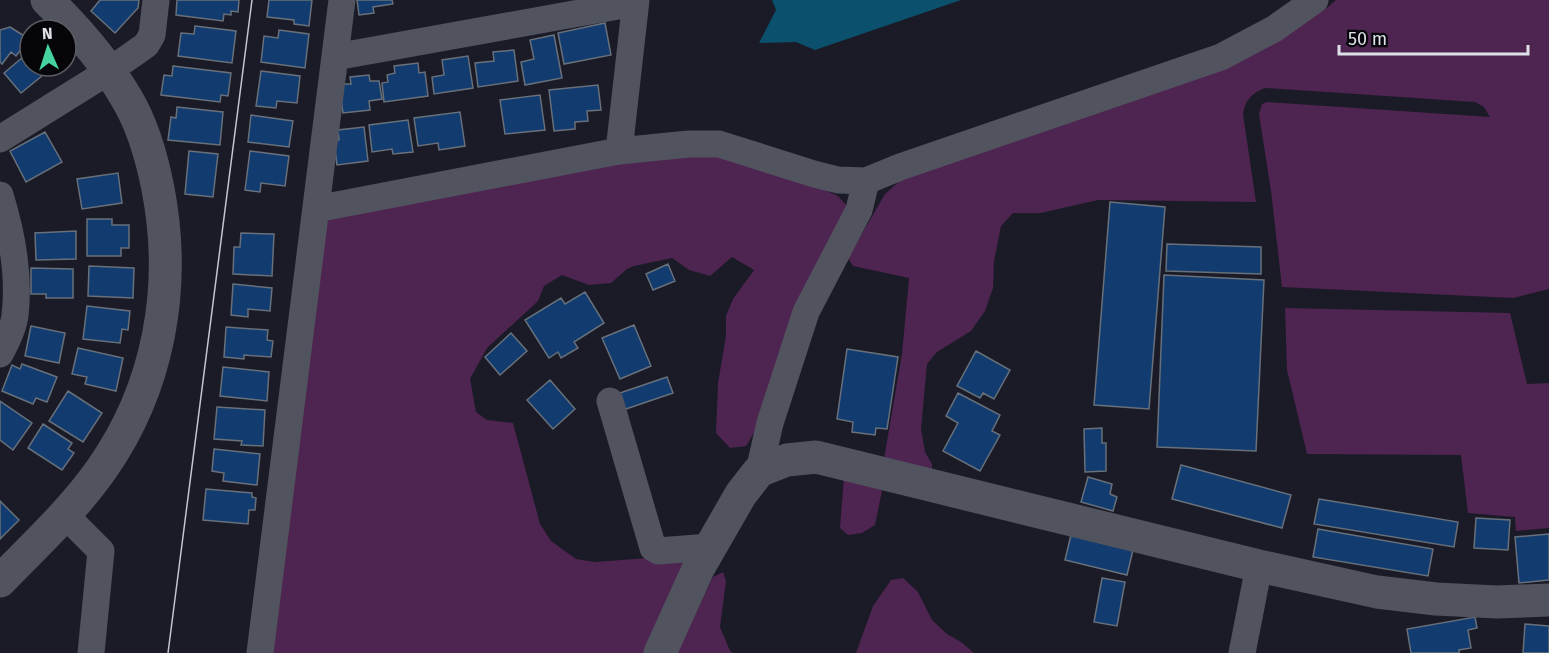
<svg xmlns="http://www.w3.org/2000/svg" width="1549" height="653" font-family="'Fira Sans',sans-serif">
<rect width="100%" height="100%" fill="#1a1b26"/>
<!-- green -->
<path fill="#4e2451" d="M1336,0H1549V289L1513,298L1282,287L1271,191L1259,114L1262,104L1267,102L1490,117L1484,107L1475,102L1265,88C1251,94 1246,99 1243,114L1256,202L1098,200L1041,213H1013L1001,226L994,261L993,288L985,311L971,331L937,352L927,364L921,429L925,452L932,464V472L884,459L902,354L909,278L853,266L848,258L885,194L903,178L1279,40L1328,7Z
M716,154L816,186L838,196L848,207L764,416L746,446L730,448L716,433L718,383L726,336V316L733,299L754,270L732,257L710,276L689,270L672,258L634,266L627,269L611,283L589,285L562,275L544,286L538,301L487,348L470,379L476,412L487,420L513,423L540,524L551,541L576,559L595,562L687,555L648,653H273L326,226L329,218L621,162Z
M1285,308L1510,313L1527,384L1549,383V528L1516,531L1515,517L1468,513L1461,455L1307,454L1287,370Z
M844,477L883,486L875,525L862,533L848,535L840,528Z
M723,572L726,581L720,627L730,651L733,653H677L713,577Z
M903,578L918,592L932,620L947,634L961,642L974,653H856L873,606L891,580Z"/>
<!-- water -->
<path fill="#0b516e" d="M772,0H961L815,50L796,42L759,43L776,10Z"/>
<!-- building -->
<path fill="#123c6f" stroke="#67707b" stroke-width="1.5" d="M100,0H139L138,8L115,33L91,11Z
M177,0H239L238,12L231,11V15L224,14L223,21L176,15Z
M269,0H312L309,26L294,24V20L267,17Z
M357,0H392L393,4L373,7L374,13L359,15Z
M605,23L611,55L564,64L558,33Z
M195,26L236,31L232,63L178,56L181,33L194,34Z
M10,27L29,39L16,56L11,52L2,64L0,62V30Z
M279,30L309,34L305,68L261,62L264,36L278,38Z
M554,35L562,78L525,85L521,62L534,59L530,40Z
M514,50L518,81L478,87L475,63L494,61L493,52Z
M30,51V66L53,67L21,93L4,73Z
M468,56L473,88L434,94L432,77L444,75L442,60Z
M418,63L419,73L425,72L428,96L384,102L382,83L388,82L387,75L395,73L394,66Z
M173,66L231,73L228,96L221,95L220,102L161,95L164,75L172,76Z
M261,71L300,76L297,103L277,101L276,108L256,106Z
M369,75L370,81H379L382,99L369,101L370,110L343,113L340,92L343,84H351L350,77Z
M598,85L601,110L587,111L588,121L575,122V129L554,131L549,90Z
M540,95L545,130L505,134L500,100Z
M177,107L223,112L220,145L168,140L171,117L176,118Z
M460,112L465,146L439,150L438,143L418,146L414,118Z
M251,115L293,121L289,147L248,142Z
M408,120L413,152L393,154L392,149L372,152L369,125Z
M364,127L368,161L337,165L334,141L339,140L338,130Z
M45,132L62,162L26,182L10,151Z
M189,151L218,154L213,197L185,194Z
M250,151L289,156L285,186L261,183L260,192L245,190Z
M118,173L122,203L82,209L77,179Z
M1110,202L1165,207L1149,409L1094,405Z
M87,219H112V225H129V248H121V256H87Z
M76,231V259L36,260L35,233Z
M241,233L274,234L272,276L233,274L234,247H240Z
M1167,244L1261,247V274L1166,271Z
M668,264L675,281L653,290L646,274Z
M89,266L134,268L133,298L88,296Z
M31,268L73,269V298H46V294H31Z
M1164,275L1264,280L1256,451L1157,447Z
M233,284L272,288L270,311L248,309V317L231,315Z
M585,292L604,323L574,342L578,348L561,358L558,352L549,358L525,320L561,298L565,304Z
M87,306L130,311L128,330L122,329L120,343L83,339Z
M634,325L651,366L620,379L602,338Z
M31,326L65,333L59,363L25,356Z
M226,327L268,330L267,340L273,341L271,357L244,355V359L224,357Z
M511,333L527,351L500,375L485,357Z
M78,348L123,358L116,391L85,384L87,377L72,374Z
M847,349L898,357L887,429L876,428L875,435L852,432L853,422L837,419Z
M976,351L1010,370L994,399L983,393L980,398L957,386Z
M22,364L57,377L47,402L36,398L33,404L2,391L12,365L20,369Z
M223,367L269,372L267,401L220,396Z
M667,377L673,393L623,410L617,394Z
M550,380L575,409L553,429L527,400Z
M68,391L102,413L83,442L49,421Z
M958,393L1000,415L992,431L1000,435L980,471L943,451L958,423L946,416Z
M0,401L32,423L13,450L0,440Z
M217,407L265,410L263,446L241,445L242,441L214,439Z
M43,424L72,443L68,449L74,453L62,470L28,448Z
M1102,428V443H1106V471L1085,472L1084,429Z
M214,449L260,454L257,485L223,481L224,473L212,471Z
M1181,465L1291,495L1282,528L1172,499Z
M1088,477L1112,484L1110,494L1117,497L1113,511L1081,502Z
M206,489L252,493V497L256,498L255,510H249L248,524L203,520Z
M1319,499L1458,522L1454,547L1314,524Z
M0,501L19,520L0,539Z
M1476,518L1510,520L1508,550L1474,548Z
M1318,529L1433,549L1428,576L1313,557Z
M1549,534V580L1519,583L1515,537Z
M1071,535L1133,550L1127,575L1065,560Z
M1102,578L1125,582L1117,626L1094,622Z
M1475,617L1477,628L1468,630L1471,648L1459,650V653H1411L1407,629Z
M1525,624L1549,626V653H1523Z"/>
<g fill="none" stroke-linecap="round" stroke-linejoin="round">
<!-- minor -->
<path stroke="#51535f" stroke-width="27" d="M335,57L635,3
M0,139L109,71L146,45L152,35L156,0
M619,151L636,0
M0,195C12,234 20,274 15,315C14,327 6,343 0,354
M316,209L619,151L689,144H719L814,174L838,180L866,181L900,167L1221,57L1274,29L1315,0
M610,401L653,548L658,551L710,547
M759,471L770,423L806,312L859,210L866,181
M64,514L101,551L91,653
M260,653L342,0
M1242,653L1259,566"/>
<!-- tertiary -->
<path stroke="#51535f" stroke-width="33" d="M0,581C34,546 72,511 101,470C159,388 177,287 158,189C152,158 143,126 127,99C106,63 77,29 47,0
M660,653L699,567L741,494L759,471L787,460L816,457L1259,566L1377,592L1436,599L1497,602L1549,600"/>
<!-- tram -->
<path stroke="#c4c6cd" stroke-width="1.5" d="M168,653L252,0"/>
</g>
<!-- north arrow -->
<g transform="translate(48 48) rotate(357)"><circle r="28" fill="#06060a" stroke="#5d5e63" stroke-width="1.5"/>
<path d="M0-4.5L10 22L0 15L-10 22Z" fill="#45d49f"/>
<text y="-9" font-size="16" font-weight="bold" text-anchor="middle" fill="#dfe1e8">N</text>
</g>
<!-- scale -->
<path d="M1339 45v9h189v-9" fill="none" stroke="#dfe1e8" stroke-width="3"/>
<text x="1348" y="45" font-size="18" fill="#dfe1e8" stroke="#06060a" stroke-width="4.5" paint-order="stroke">50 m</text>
</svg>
